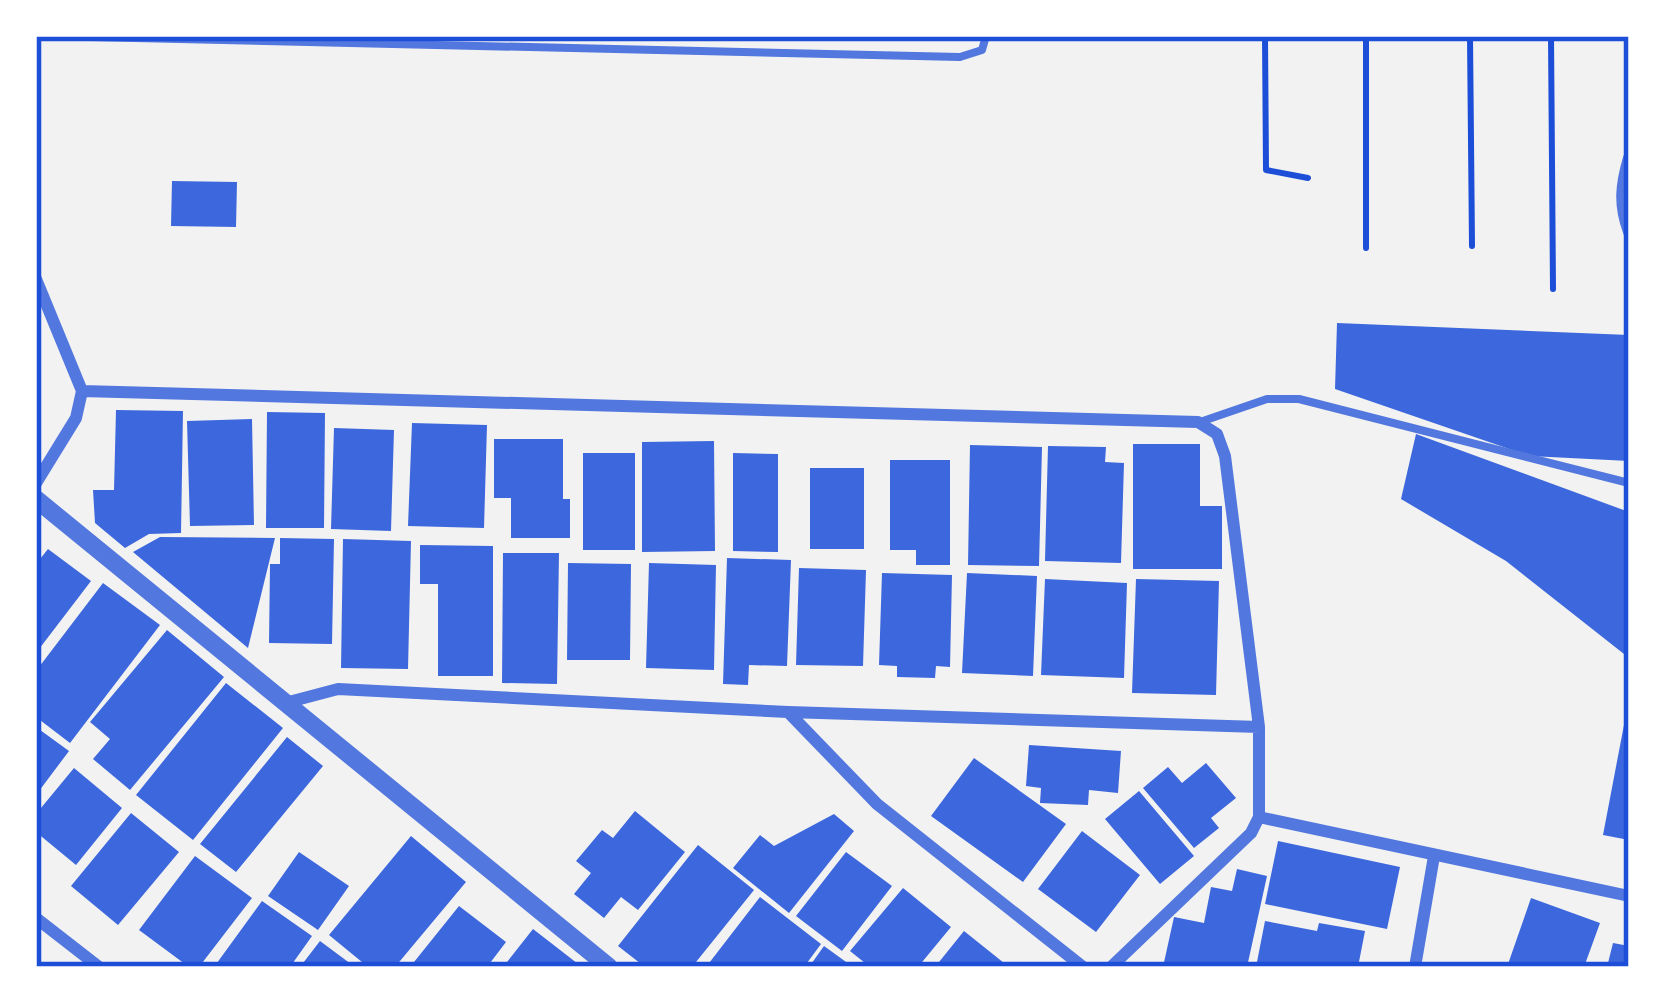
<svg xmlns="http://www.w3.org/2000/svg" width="1665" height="1003" font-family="Signika,sans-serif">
<rect width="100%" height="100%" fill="#f2f2f2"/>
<!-- building -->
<path fill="#3d67dc" d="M172,181L237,182L236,227L171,226Z
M1337,323L1629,335V461L1530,456L1335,389Z
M116,410L183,411L181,533L149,534L125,548L95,523L93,490H114Z
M267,412L325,413L324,528H266Z
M252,419L254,525L190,526L187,421Z
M412,423L487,425L484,528L408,526Z
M334,428L394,430L391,531L331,529Z
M1416,434L1629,512V635L1624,654L1506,561L1401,499Z
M494,439H563V499H570V538H511V498H494Z
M714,441L715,551L642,552V442Z
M1133,444H1200V506H1222V569H1133Z
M970,445L1042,447L1039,566L968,565Z
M1048,446L1106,447L1105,462L1124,463L1121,563L1045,561Z
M583,453H635V550H583Z
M733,453L778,454V552L733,551Z
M890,460H950V565H916V550H890Z
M810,468H864V549H810Z
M160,537L275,538L248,648L133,552Z
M280,538L334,539L332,644L269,643L270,564H280Z
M343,539L411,541L408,669L341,668Z
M420,545L493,546V676H438V584H420Z
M48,549L91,581L36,653V564Z
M503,553H559L557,684L502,683Z
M727,558L791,560L787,666L749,665L748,685L723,684Z
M568,563L631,564L630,660H567Z
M649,563L716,565L714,670L646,668Z
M799,568L866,570L863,666L796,665Z
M882,573L952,575L950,667L936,666L935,678L897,677V666L879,665Z
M967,573L1037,576L1033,676L962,673Z
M1045,579L1127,583L1124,678L1041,675Z
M1136,579L1219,581L1216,695L1132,693Z
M103,583L160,625L70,743L36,717V671Z
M167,630L224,677L130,790L93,759L110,739L90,722Z
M226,683L283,728L193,840L136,795Z
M1627,709H1629V840L1603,835Z
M36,727L69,751L36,795Z
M287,737L323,766L236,872L200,844Z
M1029,745L1121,751L1118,793L1089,790L1088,805L1040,803L1041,788L1026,786Z
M974,758L1066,824L1023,882L931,816Z
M1206,763L1236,798L1211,818L1219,828L1194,848L1143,788L1168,767L1182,783Z
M74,768L122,808L76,865L36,832V814Z
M1139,791L1194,856L1160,884L1105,819Z
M635,811L685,852L638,910L621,897L604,918L574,894L591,873L576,861L602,830L613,838Z
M131,813L179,852L118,925L71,886Z
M834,814L854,831L789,913L733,868L760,835L774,846Z
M1082,831L1140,875L1096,932L1038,889Z
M411,836L466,882L395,967H368L329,935Z
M1278,841L1400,867L1387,929L1265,904Z
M698,845L754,890L692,967H645L618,946Z
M299,852L349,886L318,930L268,896Z
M846,852L892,886L842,951L796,916Z
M195,856L252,898L199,967H189L139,930Z
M1237,869L1267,876L1247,967H1163L1174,917L1204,923L1211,887L1232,891Z
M903,888L951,927L918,967H870L850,951Z
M760,897L821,944L804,967H706Z
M1531,898L1600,923L1584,967H1507Z
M262,901L312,936L290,967H214Z
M459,906L506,942L487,967H410Z
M1265,921L1317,931L1319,923L1365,931L1358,967H1256Z
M533,929L582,967H503Z
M964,931L1009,967H935Z
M320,941L355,967H300Z
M1613,943L1629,946V967H1607Z
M824,946L853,967H809Z"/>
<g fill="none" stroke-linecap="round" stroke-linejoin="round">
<!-- path -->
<path stroke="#1d4ed8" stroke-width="6" d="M1265,36L1266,170L1308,178
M1470,36L1472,246
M1551,36L1553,289
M1366,248V36"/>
<!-- service -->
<path stroke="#5277de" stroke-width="8" d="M46,36L960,57L982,50L986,36
M1200,422L1267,399H1299L1629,483"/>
<!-- minor -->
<path stroke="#5277de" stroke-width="12" d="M1629,158C1621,185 1619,205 1629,232
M36,279L82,391L76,418L36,483
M82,391L1198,422L1217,434L1225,456L1259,727V817L1251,833L1111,967
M285,703L338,689L788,712L1259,727
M788,712L877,804L1083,967
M1259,817L1629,896
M36,918L99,967
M1415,967L1434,856"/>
<!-- tertiary -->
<path stroke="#5277de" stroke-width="18" d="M36,499L609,967"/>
</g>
<!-- border -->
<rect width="1665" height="1003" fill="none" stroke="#ffffff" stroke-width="78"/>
<rect x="39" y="39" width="1587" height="925" fill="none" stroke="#1d4ed8" stroke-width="4.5"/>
</svg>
